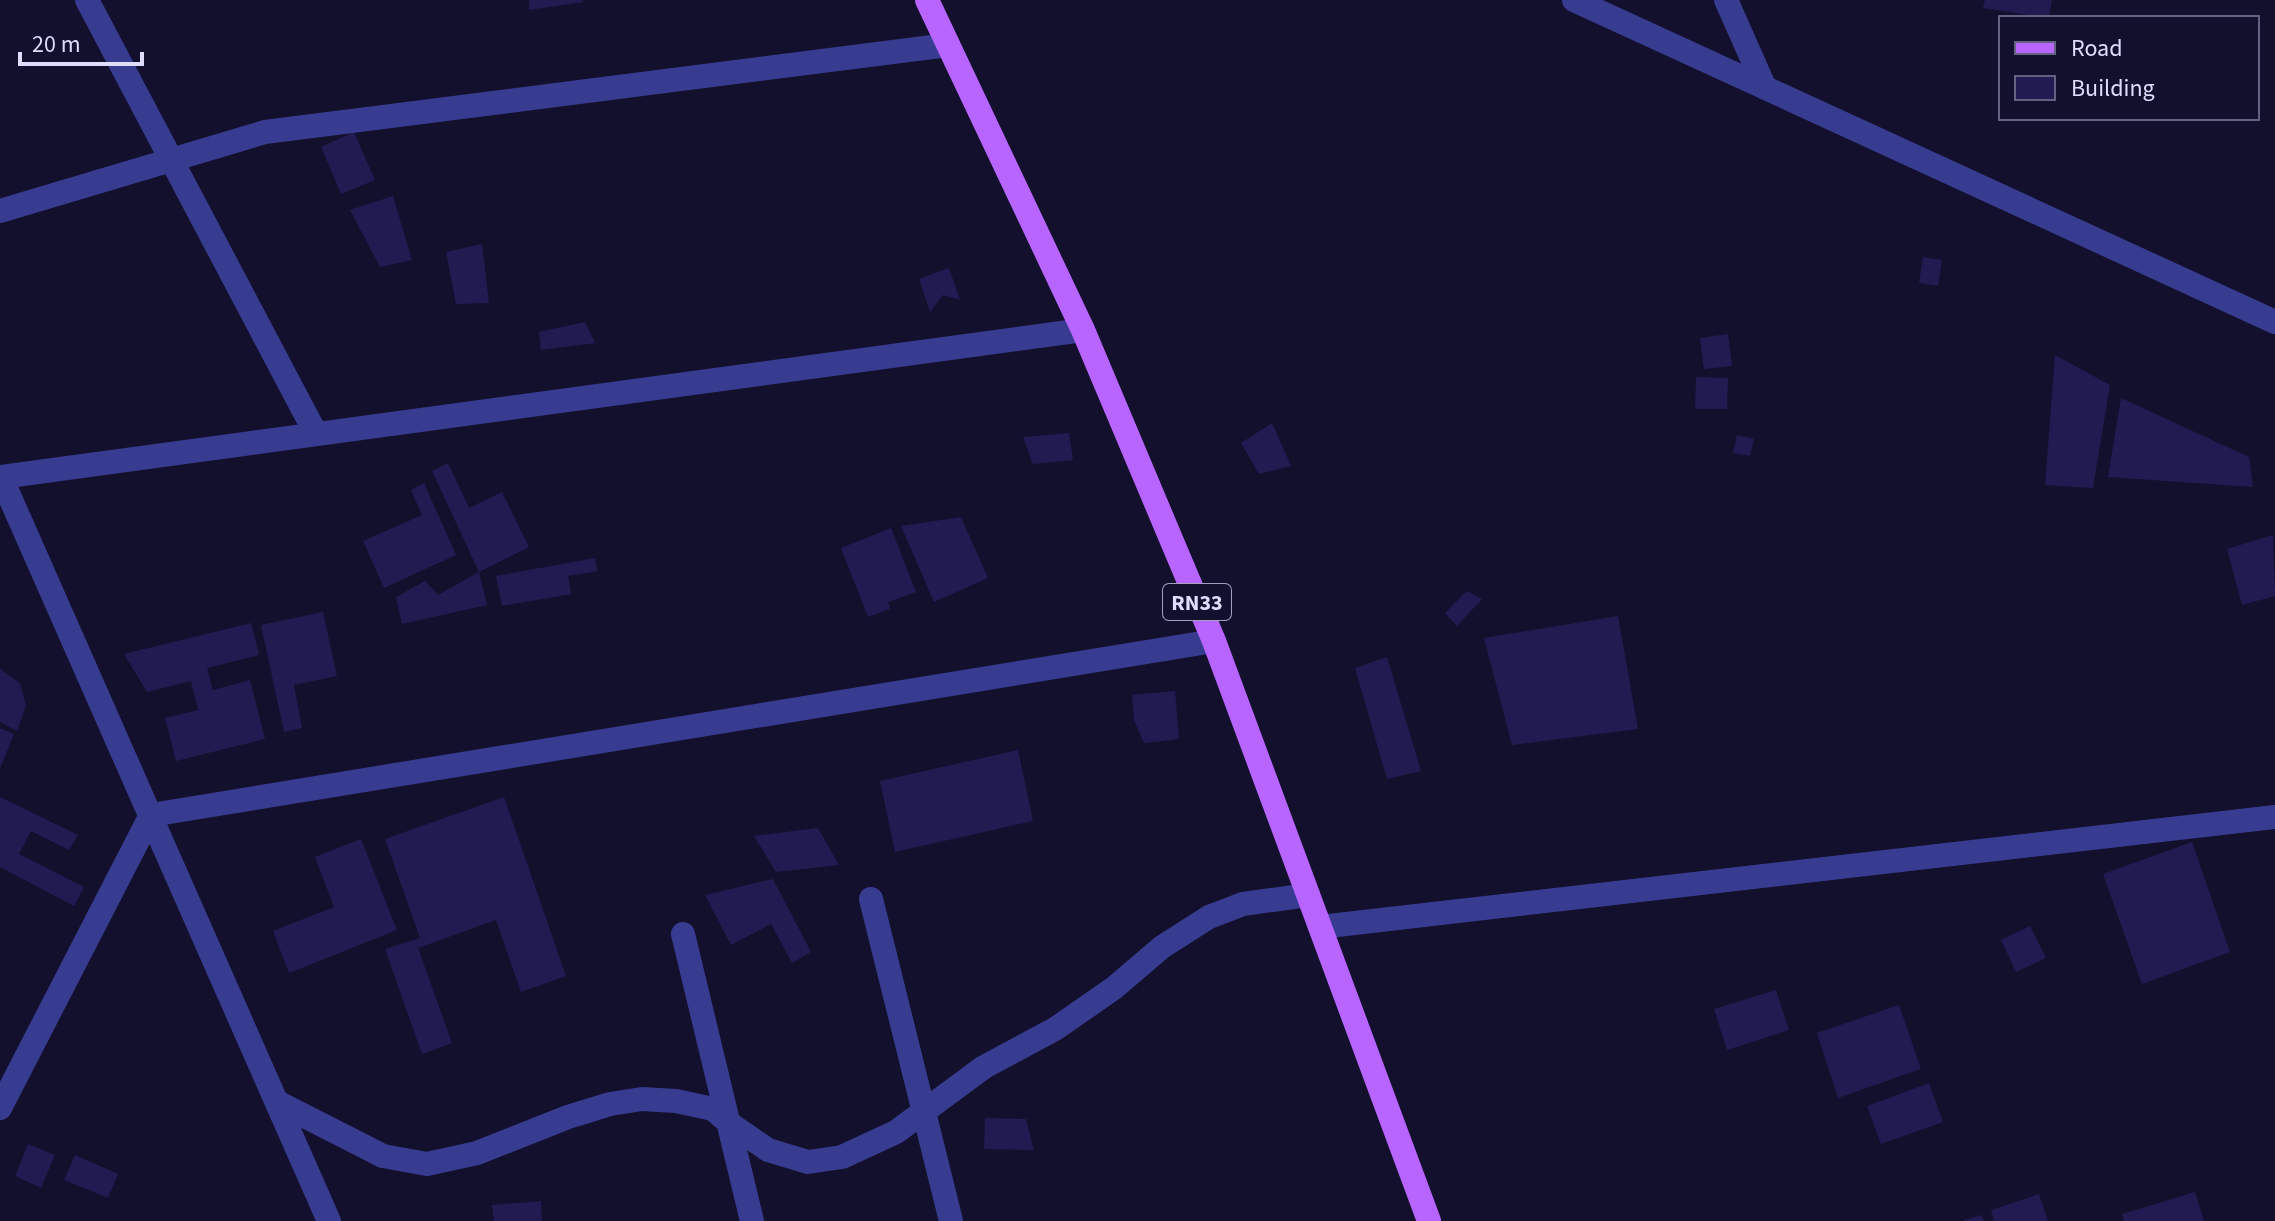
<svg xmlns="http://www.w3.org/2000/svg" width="2275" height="1221" font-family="'Source Sans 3',sans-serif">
<rect width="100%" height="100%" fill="#13102e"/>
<!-- building -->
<path fill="#211b51" d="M529,0H583V2L529,10Z
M1985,0H2052L2049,18L1983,8Z
M354,132L375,180L341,194L321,147Z
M393,196L412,260L380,267L350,210Z
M482,244L489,303L456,304L446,252Z
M1923,257L1942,260L1938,286L1919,283Z
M949,268L960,300L943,295L930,312L919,279Z
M585,322L595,343L541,350L539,332Z
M1728,334L1732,366L1704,369L1700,338Z
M2055,355L2110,385L2093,488L2045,485Z
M1696,377L1728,378L1727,409H1695Z
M2121,398L2249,457L2253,487L2108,477Z
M1272,423L1291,466L1259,474L1241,443Z
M1069,433L1073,460L1033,464L1023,437Z
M1737,435L1754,439L1750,456L1733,453Z
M448,463L469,508L502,492L529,547L479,572L432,471Z
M424,483L456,555L384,588L363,541L422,515L411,490Z
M961,517L988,578L934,602L901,526Z
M891,528L916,592L888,602L890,609L868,617L841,548Z
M2273,535L2275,596L2242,605L2227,549Z
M595,558L597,571L568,576L571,594L502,606L496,576Z
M479,572L487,605L402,624L396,597L425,581L438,595Z
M1467,591L1482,599L1457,626L1445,613Z
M323,612L337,676L294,685L302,728L284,732L261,625Z
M1618,616L1638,729L1512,745L1484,638Z
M251,623L259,655L207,668L213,690L250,680L265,739L176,761L165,718L198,710L191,681L147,692L124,654Z
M1387,657L1421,771L1387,779L1355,668Z
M0,669L20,683L26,706L17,731L0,722Z
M1175,691L1179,739L1144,743L1134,720L1132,695Z
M0,728L14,734L0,769Z
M1018,750L1033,821L895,852L880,781Z
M0,797L78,835L69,850L31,831L19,854L84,887L74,906L0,867Z
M504,797L566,976L521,992L496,920L418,948L452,1043L422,1054L385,949L420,938L385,839Z
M818,828L839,865L776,872L754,836Z
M361,839L397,930L289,973L273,931L334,907L315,857Z
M2192,842L2230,952L2142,984L2103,874Z
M773,879L811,952L792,963L771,924L731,945L705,895Z
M2030,926L2046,958L2016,972L2001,940Z
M1776,990L1789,1030L1727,1050L1714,1009Z
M1899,1005L1921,1069L1838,1098L1817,1033Z
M1929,1083L1943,1122L1881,1144L1867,1106Z
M985,1118L1026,1119L1034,1150L984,1149Z
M28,1144L55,1155L41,1188L15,1176Z
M75,1155L118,1174L108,1198L64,1180Z
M2195,1192L2204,1221H2124L2122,1214Z
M2039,1194L2048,1221H1994L1991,1210Z
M541,1201L542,1221H494L492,1205Z
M1982,1215L1984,1221H1964V1220Z"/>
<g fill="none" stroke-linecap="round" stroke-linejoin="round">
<!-- minor -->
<path stroke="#383c90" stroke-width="24" d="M87,0L316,434
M1574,0L2275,322
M1726,0L1765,88
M0,211L265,132L948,45
M1,477L1083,330
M1,477L329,1221
M871,899L951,1221
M1320,927L2275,817
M683,934L752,1221
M277,1102L383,1156L427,1164L477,1153L568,1117L610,1104L642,1099L676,1101L713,1109L729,1123L768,1150L808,1162L842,1157L896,1132L984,1067L1055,1029L1114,988L1162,947L1209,917L1243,904L1308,895
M0,1108L151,815L1214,641"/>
<!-- major -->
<path stroke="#b864ff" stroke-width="24" d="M927,0L1083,330L1214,641L1429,1221"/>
</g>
<g text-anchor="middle" stroke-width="6" stroke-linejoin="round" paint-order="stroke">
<!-- shield labels -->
<rect fill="#13102e" stroke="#a1a0c0" stroke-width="2" x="1163" y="584" width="68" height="36" rx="6"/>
<g font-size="22" font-weight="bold" fill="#deddff">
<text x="1197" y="610">RN33</text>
</g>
</g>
<!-- legend -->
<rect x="1999" y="16" width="260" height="104" fill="#13102e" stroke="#646282" stroke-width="2"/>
<rect x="2015" y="42" width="40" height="12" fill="#b864ff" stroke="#646282" stroke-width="2"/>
<text x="2071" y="56" font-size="24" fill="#deddff">Road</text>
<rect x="2015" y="76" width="40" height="24" fill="#211b51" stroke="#646282" stroke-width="2"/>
<text x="2071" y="96" font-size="24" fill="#deddff">Building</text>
<!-- scale -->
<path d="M20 52v12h122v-12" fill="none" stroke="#deddff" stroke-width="4"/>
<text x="32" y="52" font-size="24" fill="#deddff" stroke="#13102e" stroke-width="6" paint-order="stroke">20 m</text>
</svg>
